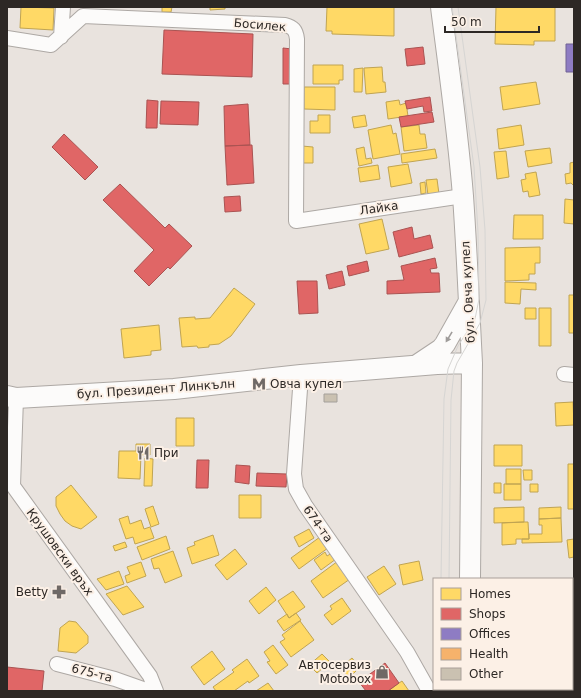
<svg xmlns="http://www.w3.org/2000/svg" width="581" height="698" font-family="'DejaVu Sans',sans-serif">
<rect width="100%" height="100%" fill="#e9e3de"/>
<!-- homes -->
<path fill="#ffd966" stroke="#c0a452" d="M21,7L54,8L53,30L20,28Z
M162,7H172L171,12H162Z
M210,7H225V9L210,10Z
M327,7H394V36L332,34V31H326Z
M496,7H555V41H534V45L495,44Z
M313,65H343V80H339V84H313Z
M382,67L383,82H385L386,92L366,94L364,68Z
M363,68L362,92H354V69Z
M536,82L540,104L503,110L500,87Z
M304,87H335V110L304,109Z
M399,100L400,105L406,103L408,116L388,119L386,102Z
M318,115H330V133H310V121H318Z
M365,115L367,126L354,128L352,117Z
M391,125L393,134L396,133L400,154L373,159L368,130Z
M419,125L420,134H425L427,148L404,151L401,127Z
M521,125L524,145L499,149L497,129Z
M302,146L313,147V163H302Z
M364,147L366,159L371,158L372,163L359,166L356,149Z
M550,148L552,163L528,167L525,151Z
M435,149L437,158L402,163L401,154Z
M506,151L509,177L497,179L494,152Z
M574,162V186L571,183L566,184L565,174L570,173V163Z
M408,164L412,183L391,187L388,167Z
M378,165L380,179L360,182L358,168Z
M536,172L540,195L529,197L528,191L523,192L521,180L526,179L525,174Z
M437,179L439,194L428,195L426,180Z
M425,182L426,193L421,194L420,183Z
M565,199L574,200V224L564,223Z
M514,215H543V239H513Z
M382,219L389,249L366,254L359,224Z
M540,247V263H535V274H529V280L505,281V248Z
M505,282L536,283V290L521,289L520,304L505,303Z
M234,288L255,304L231,336L219,344L209,345V347L198,348L197,346L182,347L179,318L195,317V319L210,318Z
M569,295H574V333H569Z
M525,308H536V319H525Z
M539,308H551V346H539Z
M159,325L161,350L151,351V355L124,358L121,329Z
M573,402L574,425L556,426L555,403Z
M176,418H194V446H176Z
M136,444H150V455H141L140,479L118,478L119,451H136Z
M494,445H522V466H494Z
M145,458L153,459L152,486H144Z
M568,464H574V509H568Z
M506,469H521V484H506Z
M523,470H532V480H524Z
M494,483H501V493H494Z
M504,484H521V500H504Z
M530,484H538V492H530Z
M71,485L97,517L81,529L72,526L65,521L60,514L56,506V497Z
M239,495H261V518H239Z
M153,506L159,524L151,527L145,509Z
M524,507V522L494,523V508Z
M561,507V518L539,519V508Z
M128,516L130,524L141,520L144,529L150,527L154,538L135,544L133,537L126,539L119,519Z
M561,518L562,542L522,543V539H529V534H542V525H539V519Z
M524,522H528L529,539H516V544L502,545V523Z
M309,529L314,538L299,547L294,537Z
M213,535L219,555L192,564L187,548L195,545L194,542Z
M166,536L170,549L142,560L137,547Z
M320,537L328,548L299,569L291,558Z
M574,539V557L569,558L567,540Z
M125,542L127,547L115,551L113,546Z
M235,549L247,564L227,580L215,565Z
M173,551L182,576L165,583L159,568L154,569L151,559Z
M325,552L327,556L332,553L336,559L321,570L314,560Z
M338,561L350,579L323,598L311,581Z
M419,561L423,580L403,585L399,565Z
M141,562L146,576L127,583L125,576L130,574L127,567Z
M384,566L396,584L379,595L367,577Z
M119,571L124,584L106,590L97,579Z
M127,586L144,607L123,615L106,594Z
M266,587L276,600L259,614L249,601Z
M293,591L305,607L289,618L278,601Z
M342,598L351,611L332,625L324,615L332,609L330,606Z
M296,613L301,620L284,631L277,621L287,614L289,618Z
M69,621L76,622L88,636V643L76,653L58,651L60,628Z
M300,621L314,640L291,657L280,642L285,639L282,635Z
M273,645L288,665L276,674L267,662L270,661L264,652Z
M212,651L225,669L204,685L191,667Z
M322,654L330,662L317,673L309,665Z
M352,658L357,664L353,667L356,671L349,678L340,668Z
M247,659L259,676L249,683L248,681L234,691H216L213,687L234,672L232,670Z
M402,681L409,691H388L399,683Z
M268,683L274,691H256Z"/>
<!-- shops -->
<path fill="#e06666" stroke="#aa5352" d="M164,30L253,34L252,77L162,74Z
M423,47L425,64L407,66L405,49Z
M283,48L292,49L291,84H283Z
M430,97L432,111L424,112L423,106L407,109L405,101Z
M147,100L158,101L157,128H146Z
M161,101L199,102L198,125L160,124Z
M248,104L250,145L225,146L224,106Z
M432,112L434,122L401,127L399,117Z
M64,134L98,167L85,180L52,147Z
M252,145L254,183L227,185L225,146Z
M120,184L165,228L169,224L192,246L170,269L168,267L149,286L134,271L154,250L103,200Z
M240,196L241,211L225,212L224,197Z
M412,227L414,239L430,235L433,248L399,257L393,232Z
M435,258L437,268L430,269L431,273H439L440,292L387,294V281L404,280L401,266Z
M367,261L369,271L349,276L347,266Z
M342,271L345,285L329,289L326,275Z
M297,281H317L318,313L299,314Z
M197,460H209L208,488H196Z
M236,465L250,466L249,484L235,482Z
M257,473L287,474L286,487L256,486Z
M385,663L399,683L388,691H366L359,682Z
M7,667L44,671L42,691H7Z"/>
<!-- offices -->
<path fill="#8e7cc3" stroke="#716394" d="M566,44H574V72H566Z"/>
<!-- health -->
<path fill="#f6b26b" stroke="#ba8956" d="M574,603V619L572,615V605Z"/>
<!-- building -->
<path fill="#cac1b1" stroke="#a4a09b" d="M324,394H337V402H324Z"/>
<g fill="none" stroke-linecap="round" stroke-linejoin="round">
<!-- street casing -->
<g stroke="#ada8a4" stroke-width="16">
<path id="street" d="M61,37L63,7
M7,38L51,45L83,16L285,25C293,27 296,30 297,39L296,221L463,196
M564,374L574,375
M301,375L294,474L296,489L305,505L407,652L429,691
M16,398L13,486L150,676L156,691
M572,659L574,658
M57,664L115,679L149,691
M508,691L512,689"/>
</g>
<!-- secondary casing -->
<g stroke="#ada8a4" stroke-width="22">
<path id="secondary" d="M441,7C449,70 458,133 463,196C467,252 469,307 472,363L470,579
M417,365L441,349L445,344L468,303
M7,396L16,398L174,389L301,375L437,364L472,363
M471,689V691"/>
</g>
<!-- street -->
<use href="#street" stroke="#fcfbfa" stroke-width="14"/>
<!-- secondary -->
<use href="#secondary" stroke="#fcfbfa" stroke-width="20"/>
<!-- tram -->
<path stroke="#d6d5d3" stroke-width="1" d="M441,579L444,399L448,369L458,346L475,319L479,299L478,232L474,167L452,7
M449,579L451,400L454,371L457,363L480,323L486,300L485,230L480,167L458,7
M442,689V691
M451,689V691"/>
</g>
<!-- one-way arrows -->
<defs><path id="oneway-solid" d="M-6-.8H1V-3.2L6.5 0L1 3.2V.8H-6Z"/></defs>
<use fill="#9f9c9a" href="#oneway-solid" transform="translate(449 337) rotate(121)"/>
<!-- icons -->
<defs>
<g id="metro-bare" transform="scale(1.08)"><path d="M-5.5 5V-5H-3L0 0L3-5H5.5V5H3V-.5L0 4L-3-.5V5Z" fill="#6f6966" stroke="#fcf0e6" stroke-width="2.5" paint-order="stroke"/></g>
<g id="restaurant-bare" transform="scale(1.08)"><path d="M-5-6h1v4h1v-4h1v4h1v-4h1v5L-1.5 .5V6h-2V.5L-5-1ZM5-6V6H3V1.5H1.5Q1.5-4 5-6Z" fill="#6f6966" stroke="#fcf0e6" stroke-width="2.5" paint-order="stroke"/></g>
<g id="pharmacy-bare" transform="scale(1.08)"><path d="M-2-6h4v4h4v4h-4v4h-4v-4h-4v-4h4Z" fill="#6f6966" stroke="#fcf0e6" stroke-width="2.5" paint-order="stroke"/></g>
<g id="shop-bare" transform="scale(1.08)"><path d="M-5-2.5h2.3a2.7 3.5 0 0 1 5.4 0H5L5.5 6h-11ZM-1.5-2.5h3a1.5 2.3 0 0 0-3 0Z" fill="#6f6966" stroke="#fcf0e6" stroke-width="2.5" paint-order="stroke"/></g>
</defs>
<g fill-rule="evenodd">
<use href="#metro-bare" x="259" y="384"/>
<use href="#restaurant-bare" x="143" y="453"/>
<use href="#pharmacy-bare" x="59" y="592"/>
<use href="#shop-bare" x="382" y="672"/>
</g>
<g text-anchor="middle" stroke-width="4" stroke-linejoin="round" paint-order="stroke">
<!-- street labels -->
<g font-size="12" fill="#2d2825" stroke="#fcf0e6">
<text transform="translate(260 25) rotate(5)" y="4">Босилек</text>
<text transform="translate(379 208) rotate(-8)" y="4">Лайка</text>
<text transform="translate(468 292) rotate(-93)" y="4">бул. Овча купел</text>
<text transform="translate(156 389) rotate(-4)" y="4">бул. Президент Линкълн</text>
<text transform="translate(318 524) rotate(55)" y="4">674-та</text>
<text transform="translate(60 552) rotate(54)" y="4">Крушовски връх</text>
<text transform="translate(92 673) rotate(14)" y="4">675-та</text>
</g>
<!-- poi labels -->
<g font-size="12" fill="#2d2825" stroke="#fcf0e6" text-anchor="start">
<text x="270" y="388">Овча купел</text>
<text x="154" y="457">При</text>
<text x="48" y="596" text-anchor="end">Betty</text>
<text x="371" y="669" text-anchor="end">Автосервиз<tspan x="371" dy="14">Motobox</tspan></text>
</g>
</g>
<!-- border -->
<rect width="581" height="698" fill="none" stroke="#2d2825" stroke-width="16"/>
<!-- legend -->
<rect x="433" y="578" width="140" height="112" fill="#fcf0e6" stroke="#a9a099"/>
<rect x="441" y="588" width="20" height="12" fill="#ffd966" stroke="#a9a099"/>
<text x="469" y="598" font-size="12" fill="#2d2825">Homes</text>
<rect x="441" y="608" width="20" height="12" fill="#e06666" stroke="#a9a099"/>
<text x="469" y="618" font-size="12" fill="#2d2825">Shops</text>
<rect x="441" y="628" width="20" height="12" fill="#8e7cc3" stroke="#a9a099"/>
<text x="469" y="638" font-size="12" fill="#2d2825">Offices</text>
<rect x="441" y="648" width="20" height="12" fill="#f6b26b" stroke="#a9a099"/>
<text x="469" y="658" font-size="12" fill="#2d2825">Health</text>
<rect x="441" y="668" width="20" height="12" fill="#cac1b1" stroke="#a9a099"/>
<text x="469" y="678" font-size="12" fill="#2d2825">Other</text>
<!-- scale -->
<path d="M445 26v6h94v-6" fill="none" stroke="#2d2825" stroke-width="2"/>
<text x="451" y="26" font-size="12" fill="#2d2825" stroke="#fcf0e6" stroke-width="3" paint-order="stroke">50 m</text>
</svg>
